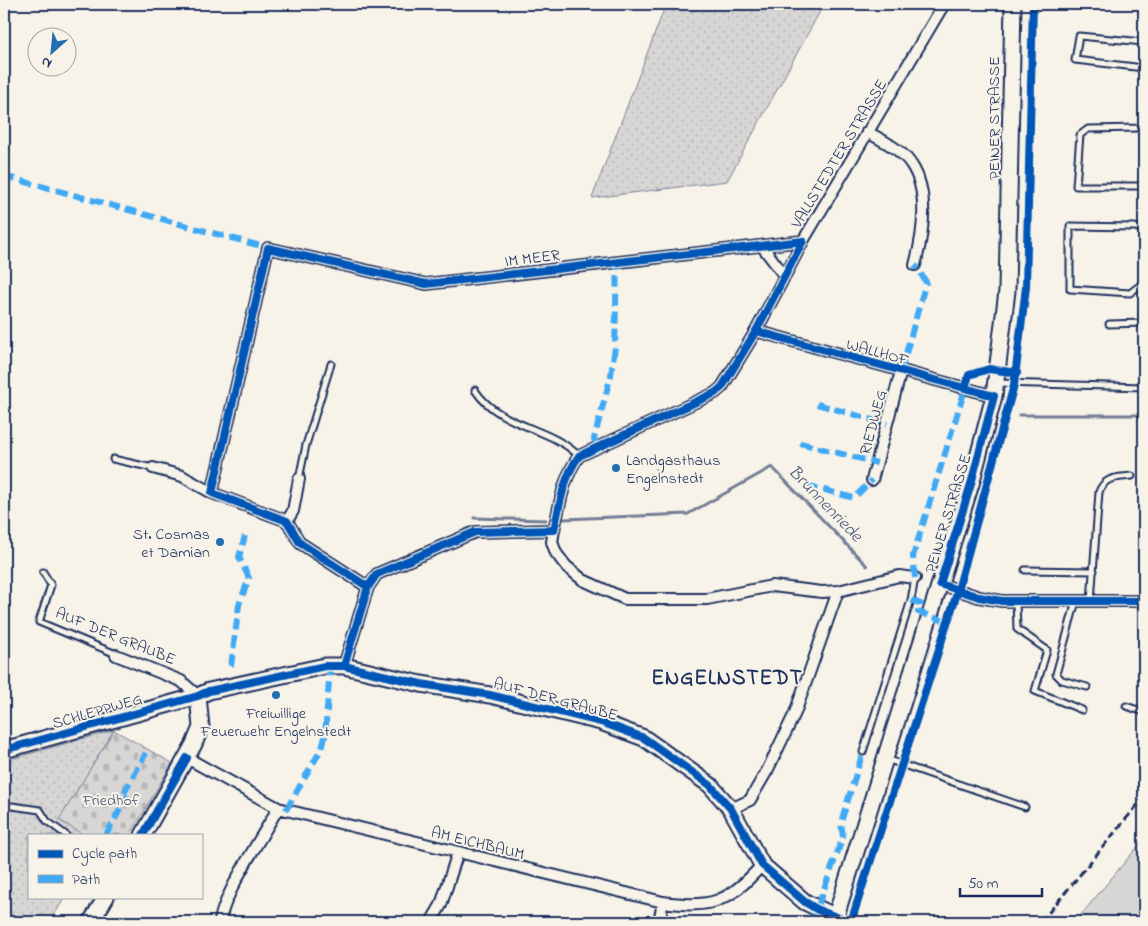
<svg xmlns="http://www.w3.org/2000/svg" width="1148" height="926" font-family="'Indie Flower',sans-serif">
<defs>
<pattern id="grass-dots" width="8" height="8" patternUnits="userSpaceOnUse" patternTransform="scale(1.25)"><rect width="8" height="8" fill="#d7d6d4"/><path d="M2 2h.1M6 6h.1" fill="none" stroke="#b8b8b8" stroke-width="1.8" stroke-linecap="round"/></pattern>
<pattern id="cemetery-stones" width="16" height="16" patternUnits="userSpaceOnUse" patternTransform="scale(1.25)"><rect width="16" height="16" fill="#d7d6d4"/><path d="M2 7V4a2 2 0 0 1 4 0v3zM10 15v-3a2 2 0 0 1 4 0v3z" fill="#b8b8b8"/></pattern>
</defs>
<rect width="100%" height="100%" fill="#f7f3e8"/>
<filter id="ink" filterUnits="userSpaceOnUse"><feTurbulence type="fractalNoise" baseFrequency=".02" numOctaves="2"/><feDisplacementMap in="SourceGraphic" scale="10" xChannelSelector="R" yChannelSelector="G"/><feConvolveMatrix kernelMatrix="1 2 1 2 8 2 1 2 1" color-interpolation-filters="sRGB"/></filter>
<g filter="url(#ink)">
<!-- grass -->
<path fill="url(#grass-dots)" stroke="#798299" d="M666,4H824L727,181L592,198Z
M114,730L60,819L84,835H29V897H65L50,922H4V761Z"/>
<!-- cemetery -->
<path fill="url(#cemetery-stones)" stroke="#798299" d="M114,730L172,763L130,835H84L59,820Z"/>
<!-- green -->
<path fill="#d7d6d4" stroke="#798299" d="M1144,839V922H1075Z"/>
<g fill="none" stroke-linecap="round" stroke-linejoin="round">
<!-- stream -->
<path stroke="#727c95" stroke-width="3" d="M1019,415H1144
M474,518L546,520
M563,519L688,514L772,467L867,566"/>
<!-- lane casing -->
<g stroke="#1b2f5e" stroke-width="9">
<path id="lane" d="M1144,42L1079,36L1075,60L1144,68
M1144,126L1139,128L1088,129L1080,135L1076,186H1144
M1144,230L1135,227L1070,226V289L1130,293L1143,283L1144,252
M1109,324L1144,323
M997,383L1144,387
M475,390C500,428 549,426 579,456
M113,459L153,468
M299,479L306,445L331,364
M1025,570L1094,571
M43,572L51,585L39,622L116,654
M1016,601L1017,629L1047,650L1035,691L1082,710
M1076,601L1056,674L1062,680L1087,687
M1091,601L1099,492C1105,476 1117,478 1132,476
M1126,706L1144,712
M863,752L911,600L915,578
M886,759L1025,807
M12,806L40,810L47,821L66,835
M837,918L850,922"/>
</g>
<!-- street casing -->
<g stroke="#1b2f5e" stroke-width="14">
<path id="street" d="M867,132C882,140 902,150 911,164C930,192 923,235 915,265
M762,246L784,275
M756,331L994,396
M153,468L182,476L212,493L287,521L300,543L368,587
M872,480L901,371
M212,493L268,248L426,284L803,241
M287,521L293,511L299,479
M554,530L552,542L556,553L566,566L583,580L625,599H707L772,586L822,592L838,591L899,576L915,578
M940,584L979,597L1002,601H1144
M116,655L181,681L198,696
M344,666L368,587L377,574L475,532L554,530C560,504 563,478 579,456L715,393L722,387L756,331L803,241L944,4
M187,758L278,808L663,902C712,909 729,902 762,865
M731,809L750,800L768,769L795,713L838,591
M220,922C223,894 263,836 278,808
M431,922L441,905L458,852
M659,922L663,902"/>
</g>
<!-- secondary casing -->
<g stroke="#1b2f5e" stroke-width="19">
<path id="secondary" d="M4,750L198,696L209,691L325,666H344L421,684L490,695L601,722L644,738L710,785L731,809L762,865L805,902L836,917
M143,835L194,744L201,727L198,696
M91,922L106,897
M834,922L971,484L994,396L1007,291L1013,4"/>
</g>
<!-- lane -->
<use href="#lane" stroke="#f7f3e8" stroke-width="5"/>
<!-- street -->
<use href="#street" stroke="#f7f3e8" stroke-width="10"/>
<!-- secondary -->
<use href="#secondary" stroke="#f7f3e8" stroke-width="15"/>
<!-- rail -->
<path stroke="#1b2f5e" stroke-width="3" stroke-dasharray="8 4" stroke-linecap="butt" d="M1041,922L1144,797"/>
<!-- quiet -->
<path stroke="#3fa9f5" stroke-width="6" stroke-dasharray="12 6" stroke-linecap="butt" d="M4,176L268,248
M901,371L926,282L915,265
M817,404L887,424
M800,443L877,463
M598,446L594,439L611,375L615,347L617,261
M806,485L854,498L872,480
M915,578L913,556L966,386
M911,600L921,604L918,612L948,622
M231,666L239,605L249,578L239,557L245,536
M124,793L146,753
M286,810L322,748L325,737L330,666
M106,835L128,795
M812,922L843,837L841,822L863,752"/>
<!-- cycleway casing -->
<g stroke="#f7f3e8" stroke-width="11">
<path id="cycleway" d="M756,331L994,396L971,484L940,584L979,597L1002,601H1144
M965,388L969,375L989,369L1017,373
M368,587L300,543L287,521L212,493L268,248L426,284L803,241
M344,666L368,587L377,574L475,532L554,530C560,504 563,478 579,456L715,393L722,387L756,331L803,241
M4,750L198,696L209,691L325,666H344L421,684L490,695L601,722L644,738L710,785L731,809L762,865L805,902L818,910L850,922
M143,835L187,758
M851,922L958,590L1014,385L1026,287L1033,4"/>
</g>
<!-- cycleway -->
<use href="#cycleway" stroke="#0057b8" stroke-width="8"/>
</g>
</g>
<!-- markers -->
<g fill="#1f6fb2" stroke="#f7f3e8" stroke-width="2">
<circle cx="616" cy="468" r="5"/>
<circle cx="220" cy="542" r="5"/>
<circle cx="276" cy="695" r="5"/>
</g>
<g text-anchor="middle" stroke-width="4" stroke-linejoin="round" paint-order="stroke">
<!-- street labels -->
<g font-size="16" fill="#1b2f5e" stroke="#f7f3e8">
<text transform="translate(993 118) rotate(-90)" y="6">PEINER STRASSE</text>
<text transform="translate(838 153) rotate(-59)" y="6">VALLSTEDTER STRASSE</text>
<text transform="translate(532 257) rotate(-7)" y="6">IM MEER</text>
<text transform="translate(878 351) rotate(15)" y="6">WALLHOF</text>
<text transform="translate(872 422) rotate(-75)" y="6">RIEDWEG</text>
<text transform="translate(947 513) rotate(-73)" y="6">PEINER STRASSE</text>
<text transform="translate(116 635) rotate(22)" y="6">AUF DER GRAUBE</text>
<text transform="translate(556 698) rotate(15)" y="6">AUF DER GRAUBE</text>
<text transform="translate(97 710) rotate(-16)" y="6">SCHLEPPWEG</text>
<text transform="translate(478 842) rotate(14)" y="6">AM EICHBAUM</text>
</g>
<!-- poi labels -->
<g font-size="16" fill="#1b2f5e" stroke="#f7f3e8" text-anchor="start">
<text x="626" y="465">Landgasthaus<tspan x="626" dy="18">Engelnstedt</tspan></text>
<text x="210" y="539" text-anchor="end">St. Cosmas<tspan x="210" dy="18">et Damian</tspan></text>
<text x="276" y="718" text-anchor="middle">Freiwillige<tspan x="276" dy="18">Feuerwehr Engelnstedt</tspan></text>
</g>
<!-- park labels -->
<g font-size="16" fill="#415076" stroke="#f7f3e8">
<text x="111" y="805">Friedhof</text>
</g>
<!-- water labels -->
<g font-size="18" font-style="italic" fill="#465679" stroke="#f7f3e8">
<text transform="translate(826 503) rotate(46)" y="6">Brunnenriede</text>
</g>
<!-- district labels -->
<g font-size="21" font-weight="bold" letter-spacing="1" fill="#1b2f5e" stroke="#f7f3e8">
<text x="727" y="684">ENGELNSTEDT</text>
</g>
</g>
<!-- margin -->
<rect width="1148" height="926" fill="none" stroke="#f7f3e8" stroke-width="20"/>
<rect x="10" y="10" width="1128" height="906" fill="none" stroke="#1b2f5e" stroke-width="2" filter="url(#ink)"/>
<!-- legend -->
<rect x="28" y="834" width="175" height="65" fill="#f7f3e8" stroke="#9fa5b1"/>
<rect x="38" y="850" width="25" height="8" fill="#0057b8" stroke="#9fa5b1"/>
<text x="72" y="858" font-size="15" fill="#1b2f5e">Cycle path</text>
<rect x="38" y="875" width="25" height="8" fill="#3fa9f5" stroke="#9fa5b1"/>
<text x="72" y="884" font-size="15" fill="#1b2f5e">Path</text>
<!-- north arrow -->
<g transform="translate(52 52) rotate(207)"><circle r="24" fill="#f7f3e8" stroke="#9fa5b1"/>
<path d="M0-4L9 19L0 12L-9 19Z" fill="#1f6fb2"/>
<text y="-8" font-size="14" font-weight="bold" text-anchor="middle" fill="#1b2f5e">N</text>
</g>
<!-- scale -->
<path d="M960 888v8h82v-8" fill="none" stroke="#1b2f5e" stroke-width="2.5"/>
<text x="968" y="888" font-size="15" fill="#1b2f5e" stroke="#f7f3e8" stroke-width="4" paint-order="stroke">50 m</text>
</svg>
